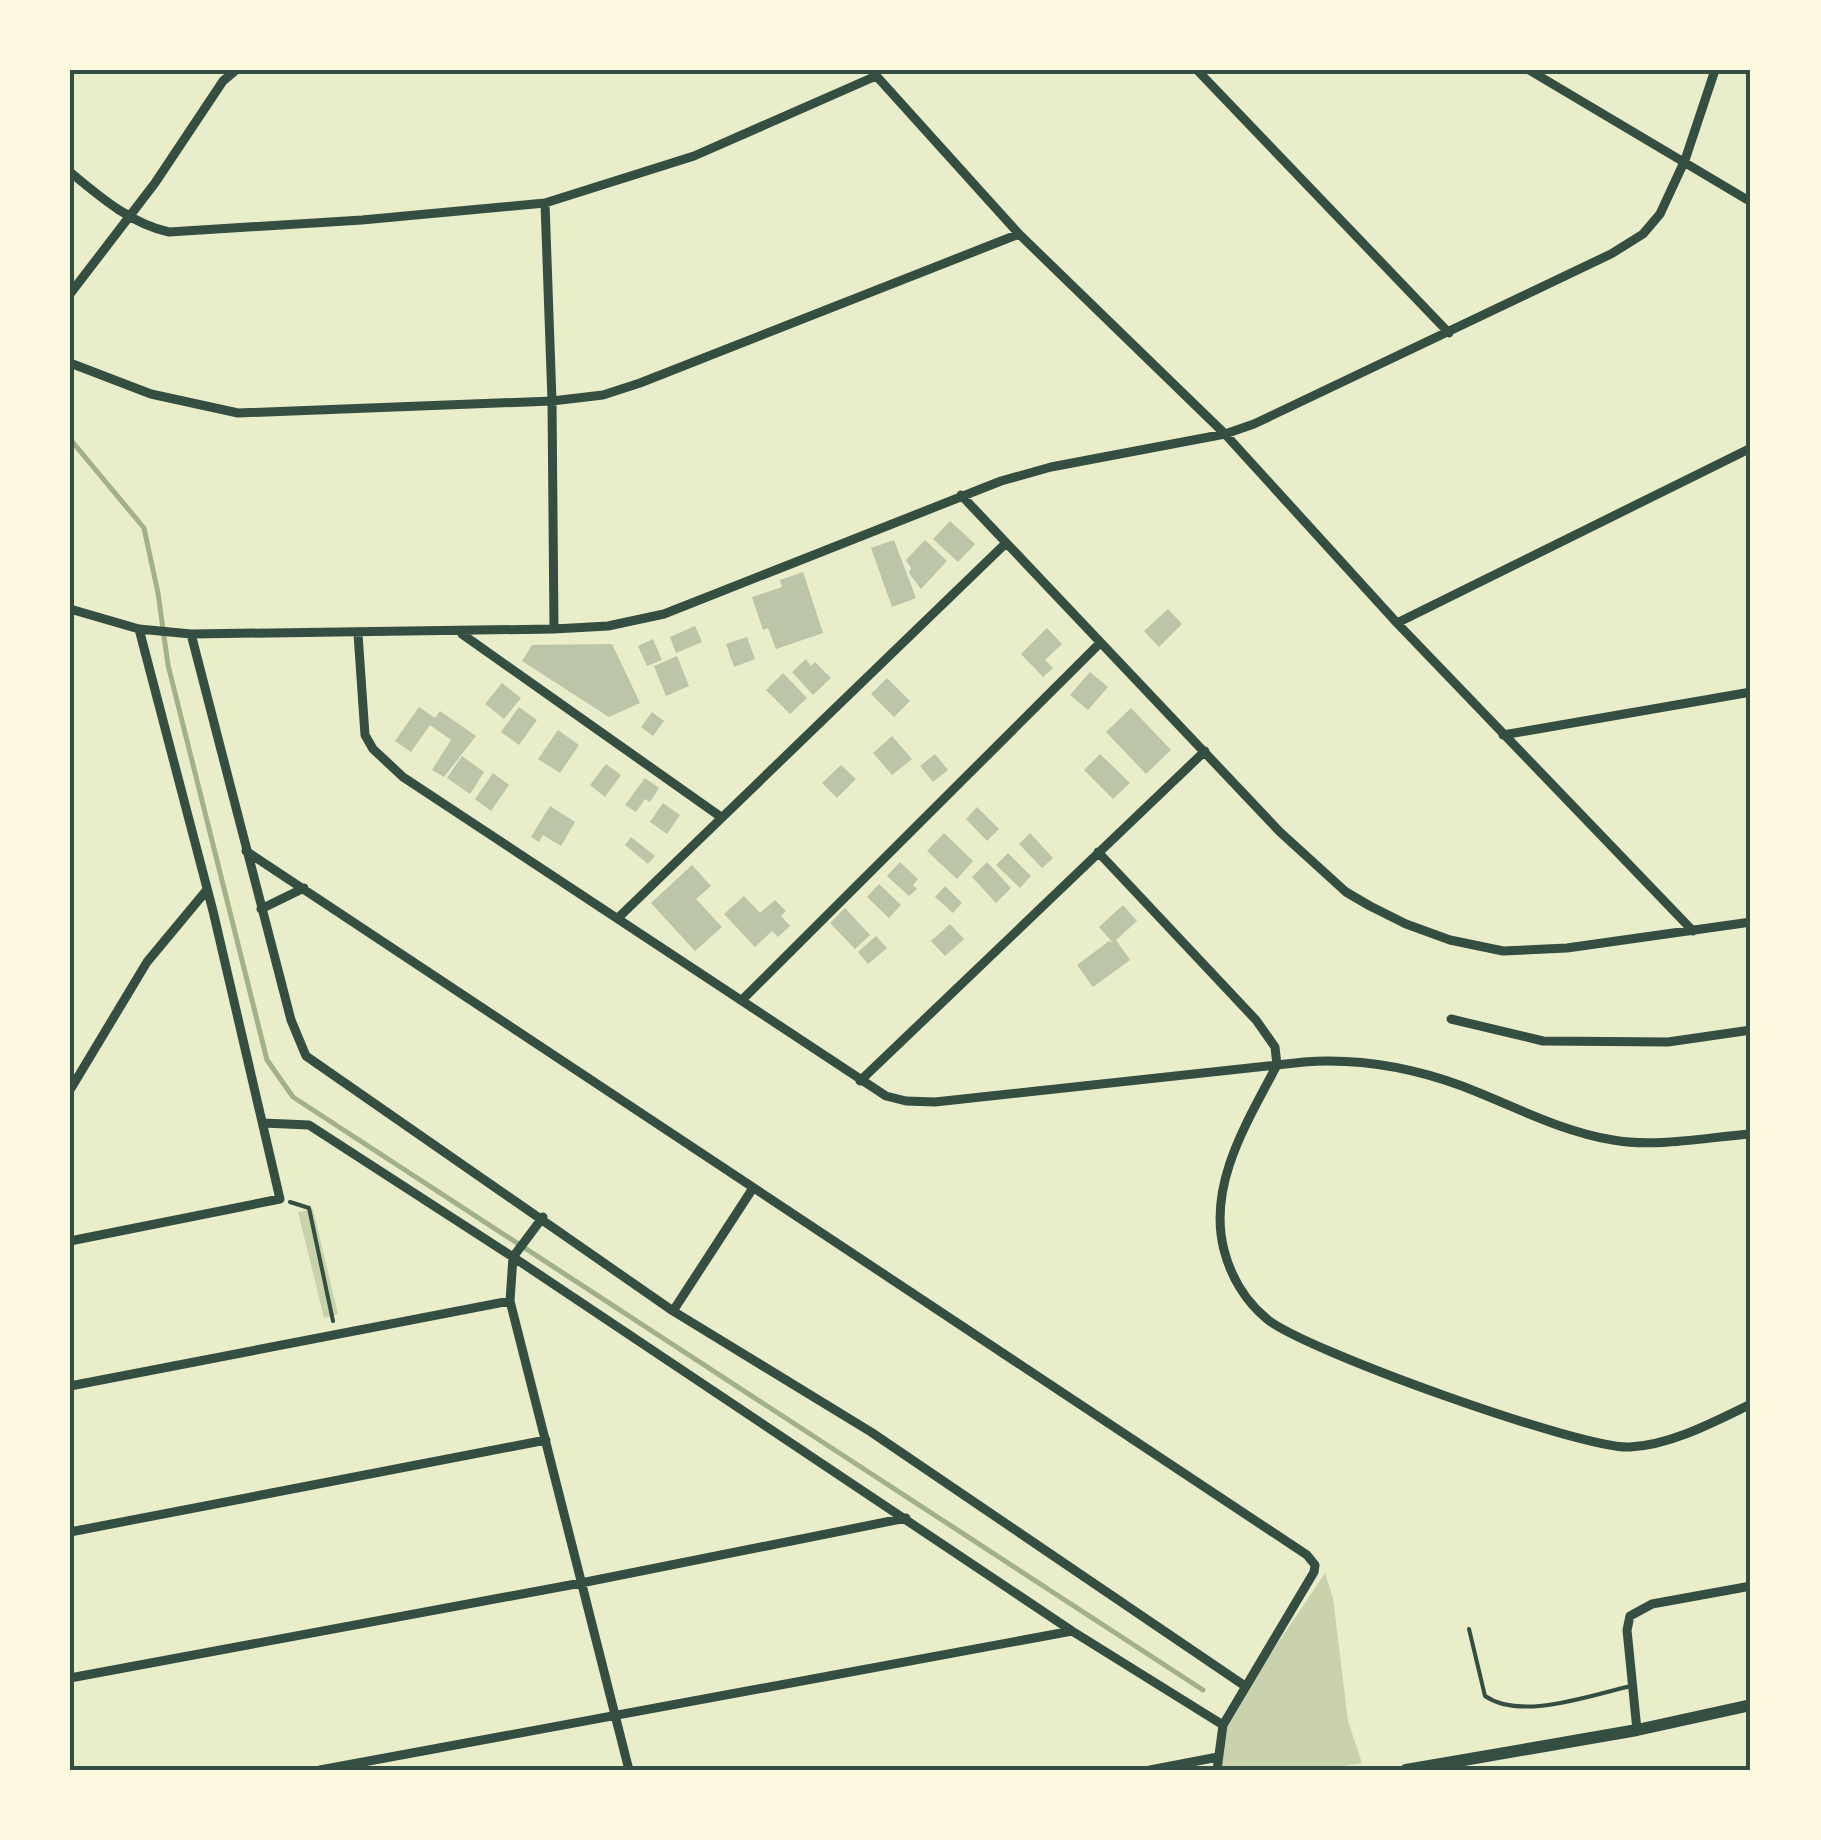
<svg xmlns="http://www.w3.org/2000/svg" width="1821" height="1840" font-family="Figtree,sans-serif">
<rect width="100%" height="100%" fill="#e9edc9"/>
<!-- green -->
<path fill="#cad2ad" d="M313,1209L338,1314L324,1318L298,1212Z
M1325,1573L1333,1598L1348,1721L1362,1763L1321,1770H1216L1223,1725Z"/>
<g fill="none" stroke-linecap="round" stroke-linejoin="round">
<!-- stream -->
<path stroke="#a3b18a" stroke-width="5" d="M70,439L144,528L158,593L168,665L267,1060L293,1097L1203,1690"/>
</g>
<!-- building -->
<path fill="#bcc5a7" d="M950,521L975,544L958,562L933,539Z
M894,540L916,598L892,607L871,548Z
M925,540L947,561L921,589L909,573L911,568L906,560Z
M803,572L823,633L776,649L768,628L763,630L752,597L782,587L780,580Z
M1168,609L1182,624L1159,647L1144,631Z
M695,626L702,642L676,653L670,637Z
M1047,628L1062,644L1045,660L1053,668L1043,677L1021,654Z
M747,637L755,659L734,667L726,644Z
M653,639L662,660L647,666L638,646Z
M612,644L640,703L609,717L522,661L532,645Z
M677,656L689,686L666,696L654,666Z
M806,659L811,666L815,662L831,678L813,695L792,672Z
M1090,672L1108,687L1088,710L1070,695Z
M783,673L807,698L790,714L766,690Z
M887,678L910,701L894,717L871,694Z
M502,683L521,698L504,719L485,704Z
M419,707L435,718L440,711L476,736L444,777L432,770L451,740L430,725L411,752L395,741Z
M519,707L537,720L519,745L501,732Z
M1131,708L1171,750L1146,774L1106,732Z
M652,712L664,721L653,736L641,727Z
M558,730L579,745L560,773L538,759Z
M892,736L912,759L892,775L873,753Z
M935,754L948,770L933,782L920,766Z
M1100,754L1130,783L1113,799L1084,770Z
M462,756L484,772L470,794L447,778Z
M606,764L621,775L605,797L590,785Z
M841,765L856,779L837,798L822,783Z
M493,773L509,785L491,811L475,799Z
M645,778L659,788L650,802L645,799L636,812L625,805Z
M663,803L680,815L667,834L650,822Z
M550,806L575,822L561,846L543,835L539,842L531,837Z
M977,807L999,829L987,841L966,819Z
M944,833L973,861L957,879L927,851Z
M1030,833L1053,858L1042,868L1019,844Z
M631,837L655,856L648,864L625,845Z
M1008,853L1031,876L1020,888L996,865Z
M900,862L918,879L913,885L917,889L909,896L887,876Z
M987,862L1011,888L996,903L972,877Z
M692,865L711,886L696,899L722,927L695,951L651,903Z
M879,884L901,905L889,918L867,897Z
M945,886L962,903L953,913L935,897Z
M744,896L760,913L775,900L786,911L781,916L790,926L778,937L772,931L755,947L724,914Z
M1123,905L1137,921L1116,940L1130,960L1093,987L1077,965L1109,941L1113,943L1099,927Z
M845,908L870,935L855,949L830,923Z
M950,924L964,939L945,956L931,941Z
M876,936L887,948L868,964L858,952Z"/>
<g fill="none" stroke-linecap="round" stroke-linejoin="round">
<!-- path -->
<path stroke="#344e41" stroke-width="4" d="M290,1202L309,1208L333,1321"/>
<!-- service -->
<path stroke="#344e41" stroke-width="4" d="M1469,1629L1485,1696C1521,1721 1591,1695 1631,1686"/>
<!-- minor -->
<path stroke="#344e41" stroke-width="9" d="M871,70L1019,234L1225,434L1397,623L1693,931
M1197,70L1449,333
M1529,70L1751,202
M70,172C99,196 131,224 169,232L362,220L545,203L694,156L876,76
M545,203L552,401L554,629
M70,294L155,183L223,81L236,70
M70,363L151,394L238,413L552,401L603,395L640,383L1019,234
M961,495L1280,832L1346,892L1370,906L1406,924L1450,940L1503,951L1567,948L1751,922
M70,609L139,629L191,634L554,629L608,626L664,614L1001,481L1051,467L1225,434L1254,424L1611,254L1643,234L1660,214L1685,160L1715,70
M1397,623L1751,448
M191,634L291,1020L306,1056L673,1311L871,1432L1245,1686
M358,634L365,735L373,749L403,777L886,1096L906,1101L935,1102L1304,1062C1359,1058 1410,1067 1462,1086C1512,1105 1559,1131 1613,1140C1657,1148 1707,1137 1751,1134
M462,634L721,817
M1503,735L1751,692
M246,851L1307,1555L1315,1565L1314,1572L1223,1725L1217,1770
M1098,852L1256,1020L1275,1047L1277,1065
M261,909L304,888
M619,917L1005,544
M743,999L1100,643
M1451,1019L1543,1041L1668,1042L1751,1030
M1277,1065C1248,1121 1207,1184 1224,1250C1231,1277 1246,1302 1267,1319C1304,1350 1583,1450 1630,1447C1671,1445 1714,1422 1751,1404
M860,1081L1205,751
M70,1090L147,962L206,891
M263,1123L309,1125L513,1257L1072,1631L1223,1725
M543,1217L513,1257L510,1301L629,1770
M70,1241L280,1199L213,911L139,629
M673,1311L753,1188
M70,1386L510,1301
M70,1532L546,1440
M70,1678L581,1583L906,1518
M1637,1730L1627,1630L1630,1616L1652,1604L1751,1586
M320,1770L1072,1631
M1150,1770L1218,1757"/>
<!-- primary -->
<path stroke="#344e41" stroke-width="12" d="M1406,1770L1637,1730L1751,1705"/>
</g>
<!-- border -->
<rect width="1821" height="1840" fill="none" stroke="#fefae0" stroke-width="145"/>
<rect x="72" y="72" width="1676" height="1696" fill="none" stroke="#344e41" stroke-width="4"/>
</svg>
